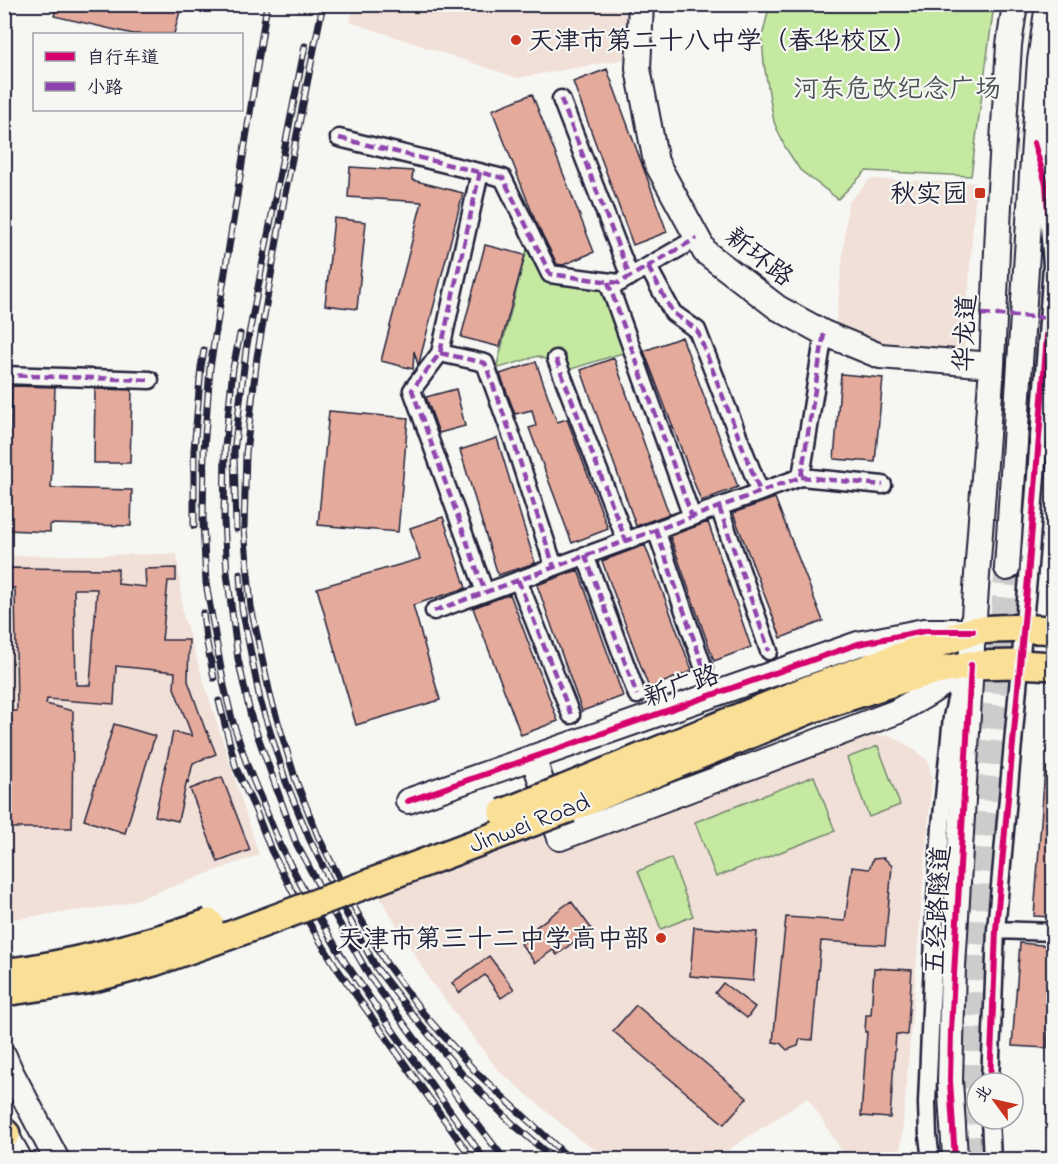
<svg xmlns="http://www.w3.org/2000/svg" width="1058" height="1164" font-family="'Indie Flower','LXGW WenKai TC',sans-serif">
<rect width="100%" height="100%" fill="#f6f6f2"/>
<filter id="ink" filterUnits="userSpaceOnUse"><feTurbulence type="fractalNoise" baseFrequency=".0167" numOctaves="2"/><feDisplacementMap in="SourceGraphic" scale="12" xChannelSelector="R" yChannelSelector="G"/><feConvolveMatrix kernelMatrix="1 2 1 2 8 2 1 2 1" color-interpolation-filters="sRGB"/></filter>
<g filter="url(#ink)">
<!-- built -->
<path fill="#f1e0d8" d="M354,5H633L625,59L518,78L350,22Z
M870,179L976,183L964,352L880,347L835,333L848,203Z
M177,554L183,616L259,855L121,905L5,920L4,556Z
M874,735L892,736L912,748L928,761L932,780L900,1159H847L808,1098L714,1159H610L580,1140L498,1070L430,980L379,896L540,830L545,841L561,849Z"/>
<!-- green -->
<path fill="#c6e9a2" stroke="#74866e" stroke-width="1.5" d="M772,5H994L971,176L866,171L838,199L800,170L785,147L774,122L764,64L762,37L768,12Z
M527,249L559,276L606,283L629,351L568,370L538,356L496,369Z
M878,746L900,805L869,817L847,758Z
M814,776L835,831L716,877L695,822Z
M671,858L693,916L661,929L638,871Z"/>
<!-- building -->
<path fill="#e4ab9c" stroke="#22223b" stroke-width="1.5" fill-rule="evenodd" d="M57,4H169L181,7L174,34H133L54,16Z
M607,69L667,232L633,245L573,82Z
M532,94L594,252L563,265L557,264L535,220L492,110Z
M350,167L413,171L412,180L463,193L419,363L418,365L414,351L413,369L381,361L422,202L348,197Z
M334,218L366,222L357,309L325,305Z
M485,245L525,255L500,347L461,337Z
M682,337L738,487L701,501L644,351Z
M614,358L669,514L636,526L581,370Z
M536,362L557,422L567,419L608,529L572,543L529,428L536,426L532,410L515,414L500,374Z
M841,374L883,378L875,462L834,459Z
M12,386L55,387L51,488L132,490L131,526L50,524V532L7,530Z
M95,389L132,390L130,463H94Z
M456,389L465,426L439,433L426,397Z
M329,411L408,418L398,532L318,525Z
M497,438L535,563L498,575L460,450Z
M775,498L823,621L781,638L733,513Z
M443,517L466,588L413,605L440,700L356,725L317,588L420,559L410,528Z
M708,522L751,647L714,661L670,536Z
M645,545L692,671L649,688L602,561Z
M10,568L118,569V584L146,587L145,569L176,568V581H168L162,640H189L188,681L206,732L207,731L216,754L193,763L188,784L187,780L178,821L155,816L173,732L192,736L174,688L175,672L116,666L114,704L47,699L46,704L73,711L72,828H7L8,711H17L15,588H10ZM74,589H97L90,685H76Z
M578,570L623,696L582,711L537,585Z
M510,594L558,721L521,735L473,608Z
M114,724L155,736L125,833L84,820Z
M1045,768L1053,769V917L1034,916Z
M222,777L250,850L218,862L190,789Z
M884,858L892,866L885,945L821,941L812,1040L800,1039L798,1046L787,1050L780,1043L773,1042L786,917L845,921L852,867L869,869L873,859Z
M571,901L591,928L557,955L553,950L535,963L521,944L539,931L536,927Z
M694,927L757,932L753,981L690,976Z
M1020,943L1053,946V967L1047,1048L1012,1046Z
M489,956L514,989L501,998L485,975L459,993L452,983Z
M874,968L912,970L907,1035L896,1034L890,1118L861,1116L867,1032H865L866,1015H871Z
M723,983L755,1007L747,1018L715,993Z
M636,1005L747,1098L724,1124L613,1031Z"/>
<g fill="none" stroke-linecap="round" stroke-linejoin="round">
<!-- secondary-tunnel -->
<path stroke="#cccccd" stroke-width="24" stroke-dasharray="24 12" stroke-linecap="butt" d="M978,1160L973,1071L975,1016L989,760L1007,568"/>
<!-- street casing -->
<g stroke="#22223b" stroke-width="21">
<path id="street" d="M561,99L630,277
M339,138L503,178L550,274L619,283L697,238
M480,172L440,353L412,390L485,592
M648,267L673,313L697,330L760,492
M608,282L692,517
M440,353L485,363L513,440L554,567
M556,359L626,541
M4,375L150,380
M801,477L883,485
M719,507L769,651
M656,530L704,669
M585,555L637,695
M518,580L571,715
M434,611L801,477L824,333
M996,930L1054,932
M990,1083L996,930L1028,578L1047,335L1052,265L1046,184L1037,155
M990,1119L992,1160
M931,1160L928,1136L927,1103L935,914L941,827L952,717L958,691L967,674"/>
</g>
<!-- secondary casing -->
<g stroke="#22223b" stroke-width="28">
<path id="secondary" d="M641,4L638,69L656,162L705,252L778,308L824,333L880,356L992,365
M1007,568L1034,143L1040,61L1048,4
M533,757L560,838L896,712L929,693L969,667
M408,801L858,644L924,631H964
M4,1056L11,1072L57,1160
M4,1131L20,1160
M955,1156L950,1081L953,967L973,631L992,365L999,205L1009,45L1015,4"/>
</g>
<!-- primary casing -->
<g stroke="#22223b" stroke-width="32">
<path id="primary" d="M564,789L807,690L973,631C1000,627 1026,628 1054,630
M570,808L811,709L903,679L930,672L971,665L1019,664L1054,666
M4,1132L6,1134"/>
</g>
<!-- street -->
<use href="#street" stroke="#f6f6f2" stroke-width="16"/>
<!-- secondary -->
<use href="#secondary" stroke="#f6f6f2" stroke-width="24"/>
<!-- primary -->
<use href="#primary" stroke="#fadf96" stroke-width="27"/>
<!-- rail casing -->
<g stroke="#22223b" stroke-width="7">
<path id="rail" d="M267,4L210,368L204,449L203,522L206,583L224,686L232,719L247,765L281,847L316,913L345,962L384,1018L485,1160
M323,4L285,194L257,357L246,453L244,529L251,607L271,699L296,781L318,836L354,907L386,963L423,1013L475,1071L571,1160
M240,334L233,368L225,447L224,521L227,573L238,659L251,717L296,843L333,912L370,977L475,1121L505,1160
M194,526V450L201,367L204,350
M236,529L234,452L246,350L287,136L305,46
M240,574L242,608L260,700L286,782L309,838L345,911L377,969L416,1019L462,1074L513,1124L555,1160
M203,613L206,638L214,678
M219,701L236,768L255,809L271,850L306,918L336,967L473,1160"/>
</g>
<!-- rail -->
<use href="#rail" stroke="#f6f6f2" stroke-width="4.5" stroke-dasharray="14" stroke-linecap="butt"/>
<!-- primary-bridge casing -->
<g stroke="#22223b" stroke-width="32" stroke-linecap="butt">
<path id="primary-bridge" d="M503,813L564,789
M4,973C75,964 142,946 209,923
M4,992L86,980L154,962L231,935L570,808"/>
</g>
<!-- primary-bridge -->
<use href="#primary-bridge" stroke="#fadf96" stroke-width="27"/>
<!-- quiet -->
<path stroke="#8e44ad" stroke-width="4.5" stroke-dasharray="9 4.5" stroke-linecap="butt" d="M561,99L630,277
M339,138L503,178L550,274L619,283L697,238
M480,172L440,353L412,390L485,592
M648,267L673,313L697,330L760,492
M608,282L692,517
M982,314L1054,318
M440,353L485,363L513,440L554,567
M556,359L626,541
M4,375L150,380
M801,477L883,485
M719,507L769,651
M656,530L704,669
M585,555L637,695
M518,580L571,715
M434,611L801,477L824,333"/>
<!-- cycleway casing -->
<g stroke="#f6f6f2" stroke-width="10">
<path id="cycleway" d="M408,801L858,644L924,631H973
M990,1083L996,930L1028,578L1047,335L1052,265L1046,184L1034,143
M955,1160L950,1081L951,1030L971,665"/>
</g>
<!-- cycleway -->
<use href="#cycleway" stroke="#d6006c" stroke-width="6"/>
</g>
</g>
<!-- markers -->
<g fill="#c8321e" stroke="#f6f6f2" stroke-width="2">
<circle cx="516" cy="40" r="6"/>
<rect x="974" y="187" width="12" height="12" rx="3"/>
<circle cx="661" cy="938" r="6"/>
</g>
<g text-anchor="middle" stroke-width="4.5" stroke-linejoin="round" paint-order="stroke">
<!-- poi labels -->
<g font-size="26" fill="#22223b" stroke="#f6f6f2" text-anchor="end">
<text x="528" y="49" text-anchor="start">天津市第二十八中学（春华校区）</text>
<text x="968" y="202">秋实园</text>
<text x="649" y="947">天津市第三十二中学高中部</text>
</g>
<!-- park labels -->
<g font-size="26" fill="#4b5455" stroke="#f6f6f2">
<text x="897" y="97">河东危改纪念广场</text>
</g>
<!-- street labels -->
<g font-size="26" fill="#22223b" stroke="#f6f6f2">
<text transform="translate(760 256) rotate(38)" y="9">新环路</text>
<text transform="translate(964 333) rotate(-87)" y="9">华龙道</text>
<text transform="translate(681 685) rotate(-19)" y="9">新广路</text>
<text transform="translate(529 822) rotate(-21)" y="9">Jinwei Road</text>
<text transform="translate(937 910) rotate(-87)" y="9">五经路隧道</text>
</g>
</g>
<!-- margin -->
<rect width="1058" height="1164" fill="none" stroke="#f6f6f2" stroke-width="24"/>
<rect x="12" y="12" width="1034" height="1140" fill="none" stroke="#22223b" stroke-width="2" filter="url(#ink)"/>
<!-- legend -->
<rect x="33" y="33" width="210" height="78" fill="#f6f6f2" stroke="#a1a1a9" stroke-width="1.5"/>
<rect x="45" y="52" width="30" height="9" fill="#d6006c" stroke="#a1a1a9" stroke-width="1.5"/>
<text x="87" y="63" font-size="18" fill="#22223b">自行车道</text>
<rect x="45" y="82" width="30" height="9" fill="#8e44ad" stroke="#a1a1a9" stroke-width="1.5"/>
<text x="87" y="93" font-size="18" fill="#22223b">小路</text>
<!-- north arrow -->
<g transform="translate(995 1101) rotate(303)"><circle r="28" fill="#f6f6f2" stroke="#a1a1a9" stroke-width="1.5"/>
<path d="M0-4.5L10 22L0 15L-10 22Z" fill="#c8321e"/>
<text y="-9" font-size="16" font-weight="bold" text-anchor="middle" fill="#22223b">北</text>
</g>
</svg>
